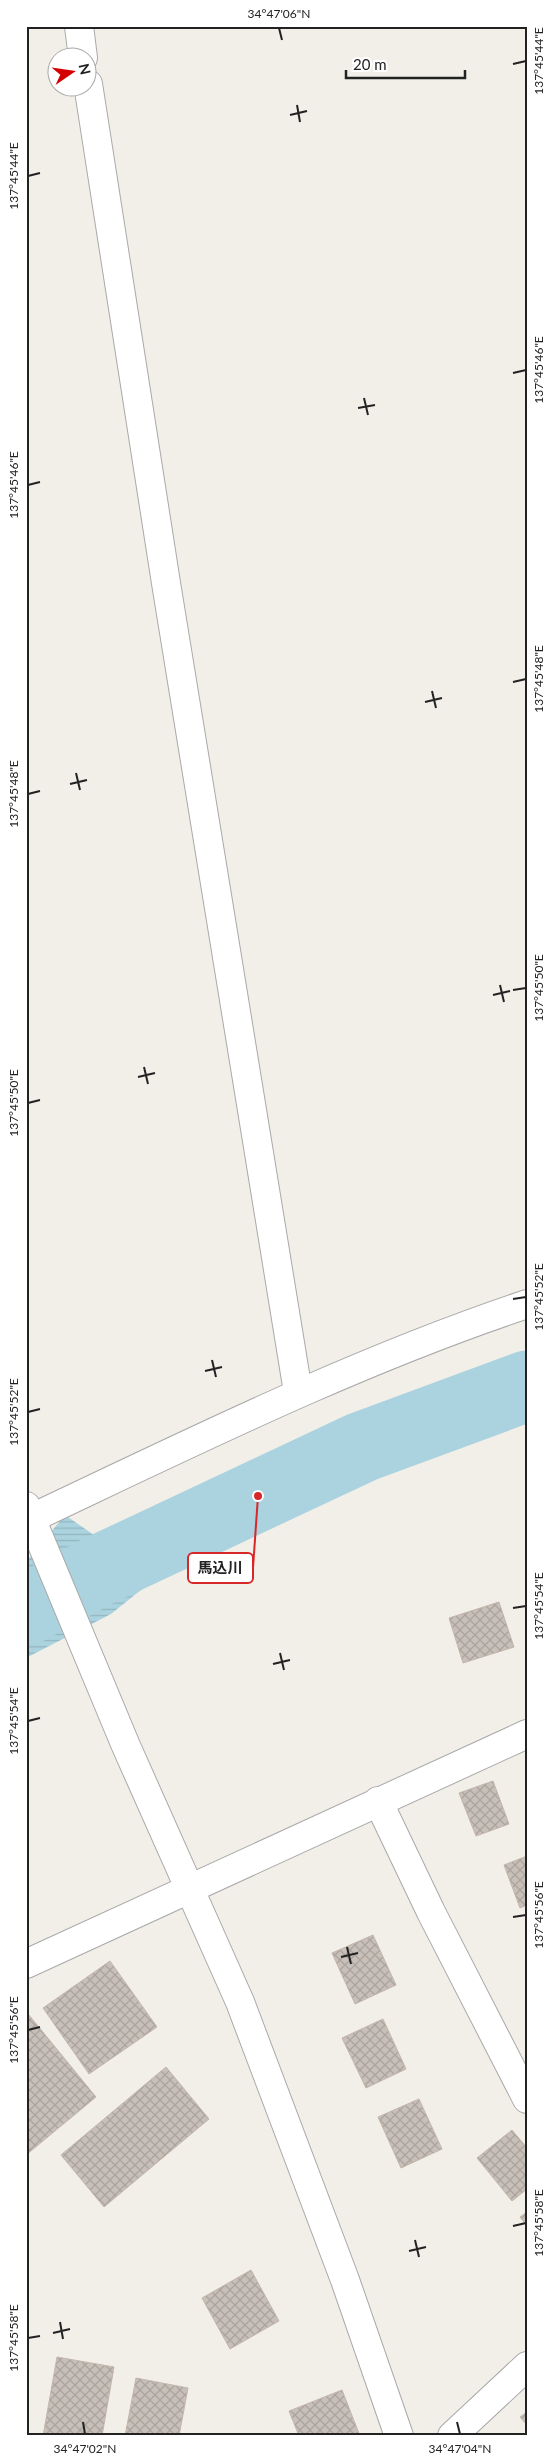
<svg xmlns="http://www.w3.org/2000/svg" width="553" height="2462" font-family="Lato,'Noto Sans JP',sans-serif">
<defs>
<pattern id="water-rules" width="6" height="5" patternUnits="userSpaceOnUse" patternTransform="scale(1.25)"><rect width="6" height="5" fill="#aad3df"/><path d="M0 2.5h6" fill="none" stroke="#92b5bf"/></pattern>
<pattern id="building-cross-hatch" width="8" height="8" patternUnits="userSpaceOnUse" patternTransform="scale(1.25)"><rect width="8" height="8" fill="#c7bfb8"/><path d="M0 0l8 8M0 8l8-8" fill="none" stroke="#aba49e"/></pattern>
</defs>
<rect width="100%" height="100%" fill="#f2efe9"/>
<!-- water -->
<path fill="url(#water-rules)" d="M258,1496L111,1614L26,1658V1562L65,1515L94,1535Z"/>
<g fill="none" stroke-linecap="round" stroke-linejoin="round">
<!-- river -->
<path stroke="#aad3df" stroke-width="71" d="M26,1610L98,1571L362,1447L527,1386"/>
</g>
<!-- building -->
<path fill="url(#building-cross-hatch)" stroke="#c4b6ab" d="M499,1602L514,1647L463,1663L449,1618Z
M493,1781L509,1824L476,1836L459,1793Z
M527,1856V1905L520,1908L504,1865Z
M373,1935L396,1985L355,2004L332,1953Z
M110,1961L157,2027L89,2074L43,2008Z
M29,2015L96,2097L26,2155V2018Z
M383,2019L406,2069L366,2088L342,2038Z
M166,2067L209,2119L104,2207L61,2155Z
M419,2099L442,2149L401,2168L378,2117Z
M512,2130L527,2148V2189L512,2201L477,2158Z
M527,2212V2226L520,2217Z
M251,2270L279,2321L230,2349L202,2298Z
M57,2357L114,2367L102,2436H43Z
M136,2378L188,2388L179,2436H125Z
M342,2390L360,2436H299L289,2411Z
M527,2412V2425L520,2417Z"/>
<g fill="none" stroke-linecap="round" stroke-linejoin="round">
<!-- minor casing -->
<g stroke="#a9a9a9" stroke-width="30">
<path id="minor" d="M79,26L83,58
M88,84L166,583L298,1392
M32,1518C195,1441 356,1361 527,1304
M378,1801L431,1912L527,2099
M26,1964L527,1734
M452,2436L527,2366"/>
</g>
<!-- tertiary casing -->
<g stroke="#a9a9a9" stroke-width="30">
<path id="tertiary" d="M26,1506L126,1746L240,2002L345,2280L399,2436"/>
</g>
<!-- minor -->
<use href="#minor" stroke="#fff" stroke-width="28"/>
<!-- tertiary -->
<use href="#tertiary" stroke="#fff" stroke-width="28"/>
</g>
<!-- ticks -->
<path fill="none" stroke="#222" stroke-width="2" d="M279,28L282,40M513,64L526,61M297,105L300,122M290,115L307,111M28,176L40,173M513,373L526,370M364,398L368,415M358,408L375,405M28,485L40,482M513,682L526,679M432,691L436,708M425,702L442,698M76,773L80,790M70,784L87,780M28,794L40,791M500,985L504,1002M513,990L526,988M493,995L510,991M144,1067L148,1084M138,1077L155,1073M28,1103L40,1100M513,1299L526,1297M212,1360L216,1377M205,1371L222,1367M28,1412L40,1409M513,1608L526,1606M280,1653L284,1670M273,1664L290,1660M28,1721L40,1718M513,1917L526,1915M347,1947L351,1964M341,1957L358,1953M28,2030L40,2027M513,2226L526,2223M415,2240L419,2257M409,2251L426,2247M60,2322L63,2339M53,2333L70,2329M28,2338L40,2336M83,2422L85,2434M457,2422L460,2434"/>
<!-- callouts -->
<path fill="none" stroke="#d62828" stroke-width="2" d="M258 1496L253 1568"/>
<circle fill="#d62828" stroke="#fff" stroke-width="2" cx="258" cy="1496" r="5"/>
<rect fill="#fff" stroke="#d62828" stroke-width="2" x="188" y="1553" width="65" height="30" rx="5"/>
<g font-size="15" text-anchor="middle" font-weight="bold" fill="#222">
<text x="220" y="1573">馬込川</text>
</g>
<!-- border -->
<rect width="553" height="2462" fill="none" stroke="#ffffff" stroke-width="55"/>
<!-- north arrow -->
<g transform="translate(72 72) rotate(77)"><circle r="24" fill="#ffffff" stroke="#a7a7a7"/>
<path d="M0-4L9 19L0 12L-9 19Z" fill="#d40000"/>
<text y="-8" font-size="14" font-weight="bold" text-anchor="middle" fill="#222222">N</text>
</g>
<!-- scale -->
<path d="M346 70v8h119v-8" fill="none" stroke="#222222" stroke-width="2.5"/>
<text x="353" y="70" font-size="15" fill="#222222" stroke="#ffffff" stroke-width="4" paint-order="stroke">20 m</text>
<rect x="28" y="28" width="498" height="2406" fill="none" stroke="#222" stroke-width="2"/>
<g font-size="12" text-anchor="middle" fill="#222">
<text x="279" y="18">34°47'06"N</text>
<text transform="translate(539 61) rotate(-90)" y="4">137°45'44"E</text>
<text transform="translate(14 176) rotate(-90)" y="4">137°45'44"E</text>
<text transform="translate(539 370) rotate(-90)" y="4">137°45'46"E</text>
<text transform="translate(14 485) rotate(-90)" y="4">137°45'46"E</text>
<text transform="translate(539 679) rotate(-90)" y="4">137°45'48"E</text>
<text transform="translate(14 794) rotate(-90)" y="4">137°45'48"E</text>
<text transform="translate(539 988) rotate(-90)" y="4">137°45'50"E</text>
<text transform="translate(14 1103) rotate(-90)" y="4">137°45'50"E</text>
<text transform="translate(539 1297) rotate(-90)" y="4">137°45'52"E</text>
<text transform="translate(14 1412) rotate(-90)" y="4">137°45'52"E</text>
<text transform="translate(539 1606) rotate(-90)" y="4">137°45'54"E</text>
<text transform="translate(14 1721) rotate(-90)" y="4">137°45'54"E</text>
<text transform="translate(539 1915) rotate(-90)" y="4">137°45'56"E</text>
<text transform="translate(14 2030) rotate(-90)" y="4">137°45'56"E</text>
<text transform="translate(539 2223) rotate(-90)" y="4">137°45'58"E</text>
<text transform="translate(14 2338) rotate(-90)" y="4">137°45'58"E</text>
<text x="85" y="2453">34°47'02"N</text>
<text x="460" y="2453">34°47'04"N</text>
</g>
</svg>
